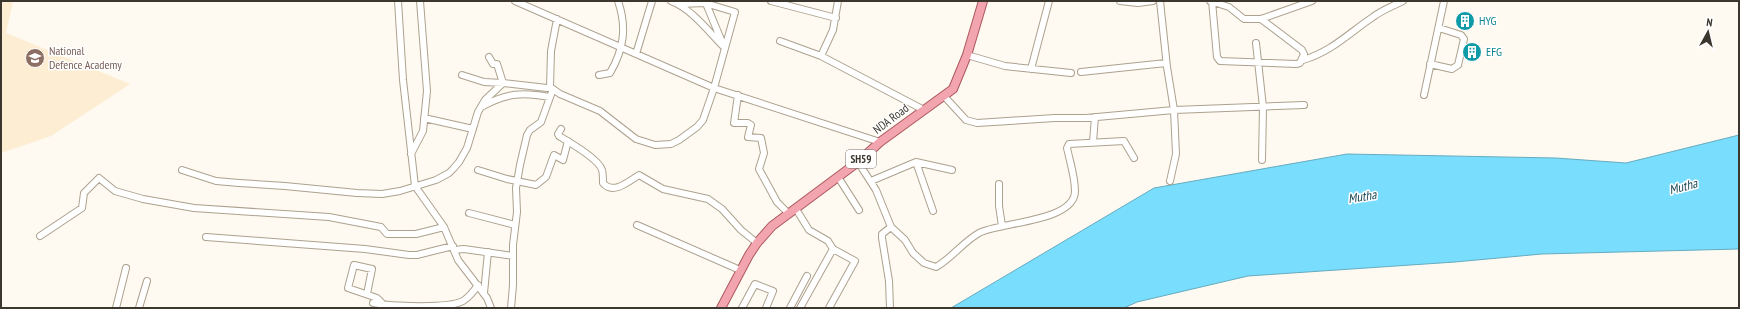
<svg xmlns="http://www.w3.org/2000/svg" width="1740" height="309" font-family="'PT Sans Narrow',sans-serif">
<rect width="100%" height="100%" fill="#fefaf1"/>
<!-- built -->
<path fill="#fdedd2" d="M1,1H13L6,33L130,84L51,136L1,153Z"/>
<!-- water -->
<path fill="#79ddfd" stroke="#66abbf" d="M1739,135V249L1542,254L1455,262L1248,276L1137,302L1124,308H951L1154,188L1347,154L1556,158L1626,163Z"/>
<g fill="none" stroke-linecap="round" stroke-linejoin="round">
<!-- minor casing -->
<g stroke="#aca18e" stroke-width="8">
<path id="minor" d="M398,1L403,80L415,186L444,227L458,260L487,298L491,308
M515,1L714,88L880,142
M671,1C692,9 708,31 724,47
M705,1L722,42
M771,1L836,18
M838,1L833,30L821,56L924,110
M1120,1L1138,3L1153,1
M1160,1L1167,67L1174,110L1176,154L1170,181
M1210,1L1229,7L1244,19H1261L1312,1
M1212,1L1217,57L1220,61L1296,64L1300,63L1304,54L1302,50L1261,19
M780,41L821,56
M1256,43L1263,107L1262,160
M636,54L652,1
M967,55L1005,66L1071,73
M1303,60C1331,52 1349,33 1373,17C1382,10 1393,6 1403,1
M1430,64L1452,69L1458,65L1464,39L1461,35L1439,28
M1031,69L1049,1
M1081,72L1166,63
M462,75L484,82L503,83L547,88L550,87L551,51L557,19
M599,75L610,73C624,49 627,27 618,1
M550,87L560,94L600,111L636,139L655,145L671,144L679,140L697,127L703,120L714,88L735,12L705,3L679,4
M738,95L734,123H748L751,125L748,137L761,138L764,153L759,169L777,202L789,214
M1424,95L1444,1
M944,96L966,120L977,123L1055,118H1086L1174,110L1304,105
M483,106C507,93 523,92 549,97
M424,118L473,129
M561,129L558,134L559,136C569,142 599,159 602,170C603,173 603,179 603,183C613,195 628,182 639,175L663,189L708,199L722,209L741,230L757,243
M1093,142L1095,117
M411,154L423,131L427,91L420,1
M858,162L876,190L891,227L905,240L913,253L924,263L936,267C952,258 963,242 979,233C999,222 1075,222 1075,191C1075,177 1070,162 1067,148L1069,144L1124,141L1134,158
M916,162L933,211
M182,170L216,181L239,183L285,186L357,193L382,194L400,191L436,180L449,173L453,169L459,162L467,148L478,112L485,100L503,83L497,64H493L489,57
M478,170L507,179L536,185L546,177L554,155L563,160L568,141
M838,177L859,210
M871,181L916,162L952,170
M999,184V206L1002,226
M796,209L809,230L828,241L833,249L800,308
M469,213L515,225
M637,225L740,270
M40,236L82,208L84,193L99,178L115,191L143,199L194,208L329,217L381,227L387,234H416L444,227
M206,237L365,249L409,255H417L453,246
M454,250L464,249L513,256
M484,293L488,252
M367,294L372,269L354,265L348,288L377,298L383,304
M373,303C390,306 448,309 463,301C469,297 474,291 478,285
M116,308L126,268
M139,308L147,281
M511,308L513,285V245L517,212L516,188L520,165L527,135L530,130L541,122L553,89
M742,308L755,284L773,291L766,308
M790,308L807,276
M829,308L855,261L833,249
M890,308L889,281L882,238V234L891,227"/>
</g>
<!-- major casing -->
<g stroke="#ac575e" stroke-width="10">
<path id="major" d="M721,308L749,255L757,243L772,226L858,162L880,142L953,89L967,55L983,1"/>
</g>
<!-- minor -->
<use href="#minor" stroke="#fff" stroke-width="6"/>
<!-- major -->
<use href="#major" stroke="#f2a5ae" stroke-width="8"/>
</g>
<!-- icons -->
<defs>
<g id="building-disc" transform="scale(1)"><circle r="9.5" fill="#0f9aa8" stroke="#fff"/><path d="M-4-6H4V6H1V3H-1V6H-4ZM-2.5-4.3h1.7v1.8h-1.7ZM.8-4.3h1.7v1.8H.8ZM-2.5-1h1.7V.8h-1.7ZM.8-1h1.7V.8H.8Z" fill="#fff"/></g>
<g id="university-disc" transform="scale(1)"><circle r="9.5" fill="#8d6e63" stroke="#fff"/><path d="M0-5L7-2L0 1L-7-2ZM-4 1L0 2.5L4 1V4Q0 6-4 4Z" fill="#fff"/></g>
</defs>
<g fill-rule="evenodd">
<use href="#building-disc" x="1465" y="21"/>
<use href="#building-disc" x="1472" y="52"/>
<use href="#university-disc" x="35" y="58"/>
</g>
<g text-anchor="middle" stroke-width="3" stroke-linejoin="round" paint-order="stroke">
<!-- shield labels -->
<rect fill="#fff" stroke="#76726d" stroke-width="1" x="846" y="150" width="30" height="18" rx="3"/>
<g font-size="11" font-weight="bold" fill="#3b362e">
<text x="861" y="163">SH59</text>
</g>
<!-- culture labels -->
<g font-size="12" fill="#0d838f" stroke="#fff" text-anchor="start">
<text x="1479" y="25">HYG</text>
<text x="1486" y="56">EFG</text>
</g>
<!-- education labels -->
<g font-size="12" fill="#785e54" stroke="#fff" text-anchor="start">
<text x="49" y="55">National<tspan x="49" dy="14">Defence Academy</tspan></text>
</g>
<!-- street labels -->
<g font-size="12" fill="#3b362e" stroke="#fff">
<text transform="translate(891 119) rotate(-37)" y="4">NDA Road</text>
</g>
<!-- water labels -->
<g font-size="13" font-style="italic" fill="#1c4856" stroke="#fff">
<text transform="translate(1683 186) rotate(-15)" y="5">Mutha</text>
<text transform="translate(1362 196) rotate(-9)" y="5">Mutha</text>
</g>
</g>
<!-- border -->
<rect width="1740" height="309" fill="none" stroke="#3b362e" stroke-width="4"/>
<!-- north arrow -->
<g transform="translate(1708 32) rotate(8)" stroke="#ffffff" stroke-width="3" paint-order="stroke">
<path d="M0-3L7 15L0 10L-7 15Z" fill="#3b362e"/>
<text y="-6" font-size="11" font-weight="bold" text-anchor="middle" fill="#3b362e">N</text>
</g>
</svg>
